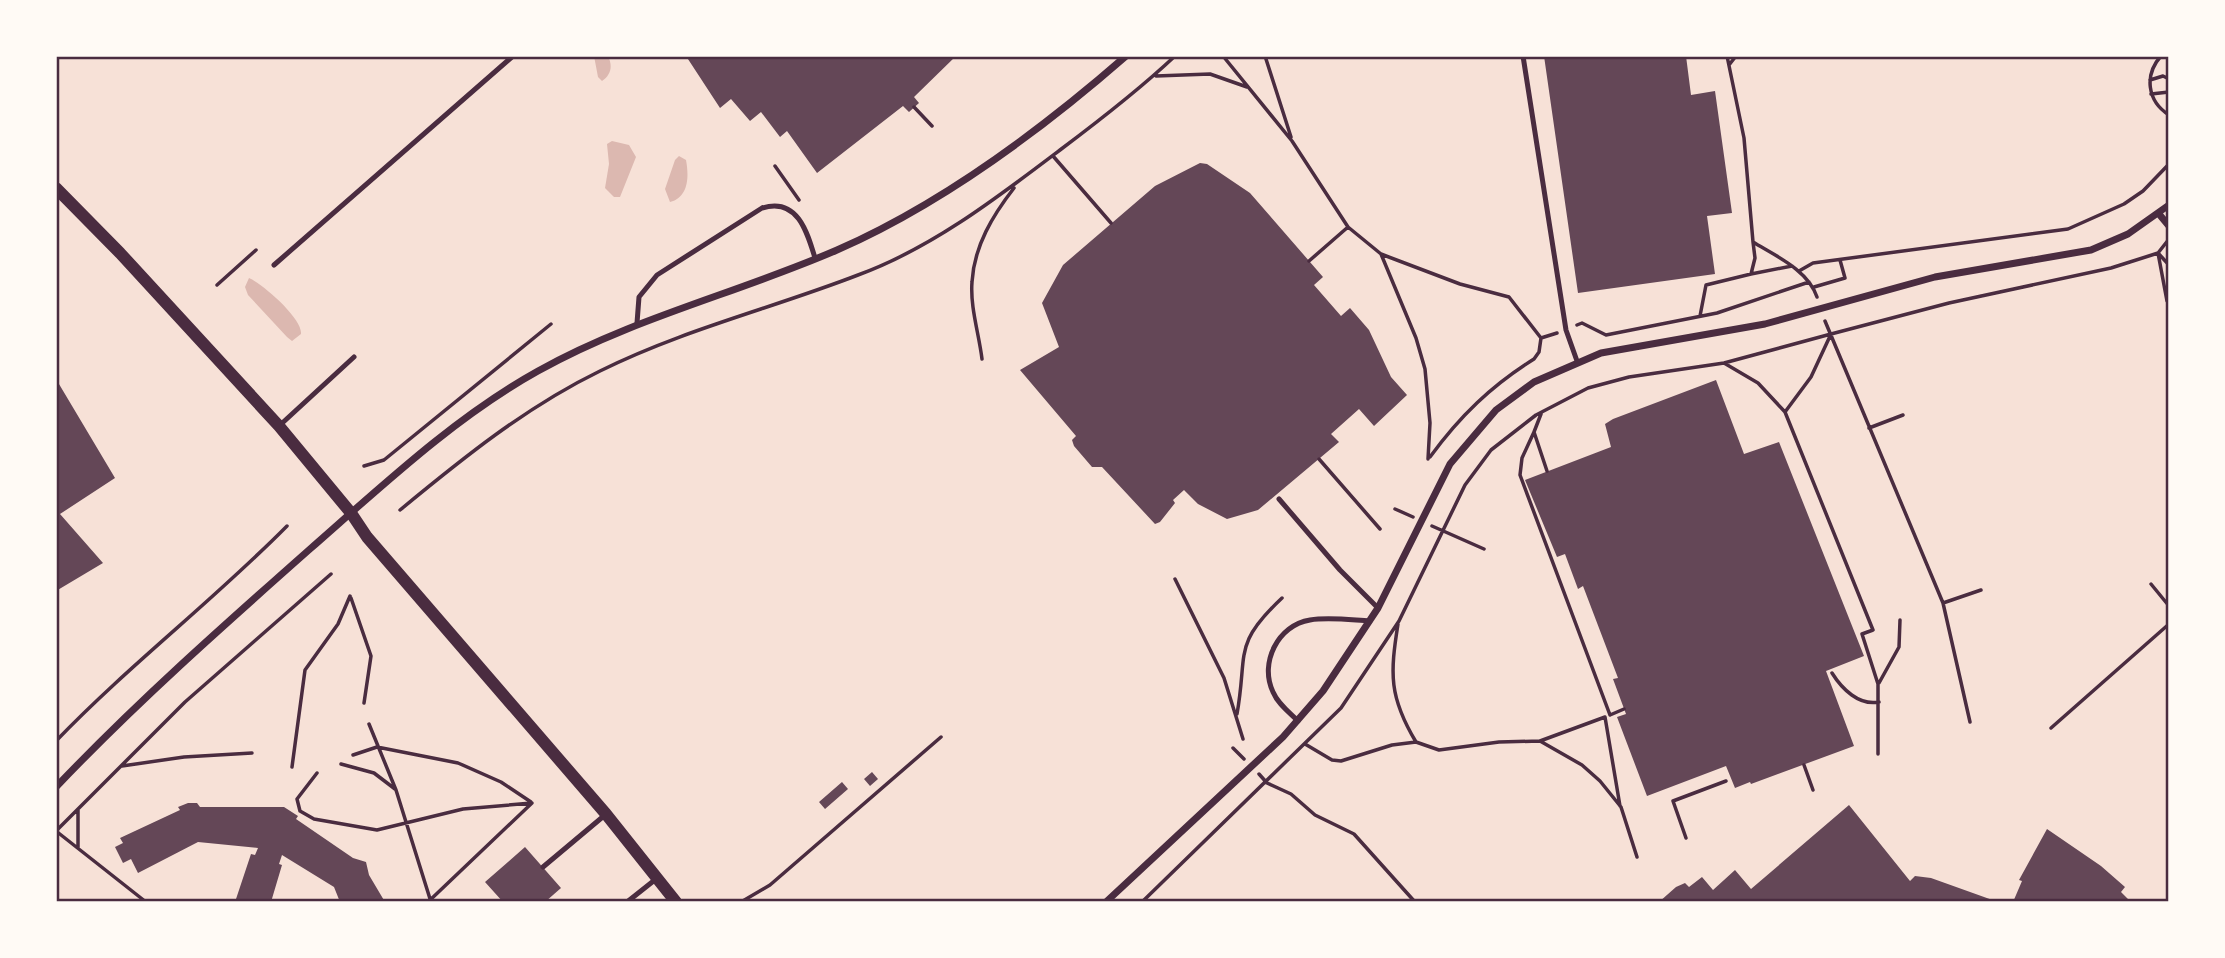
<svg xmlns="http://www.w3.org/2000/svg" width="2225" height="958" font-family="Barlow,sans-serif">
<rect width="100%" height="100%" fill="#f7e1d7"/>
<!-- water -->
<path fill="#dcb8b0" d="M594,56H608C613,66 611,75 602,81L598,77Z
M612,141L629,145L636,157L620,197H614L605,188L609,164L607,144Z
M679,156L686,160C689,176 689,197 670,202L665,189L675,160Z
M249,278C263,284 303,319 301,334L292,341L287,337L248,295L245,287Z"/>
<!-- building -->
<path fill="#644757" d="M686,56H956L914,97L919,103L909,112L903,106L817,173L787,131L780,137L761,112L750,121L731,99L720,108Z
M1544,56H1686L1691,95L1715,91L1732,213L1707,216L1715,274L1578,293Z
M1200,163L1207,164L1250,193L1323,277L1314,285L1341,316L1350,308L1369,330L1391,377L1407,395L1374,426L1359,409L1331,434L1339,442L1258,510L1227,519L1198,504L1184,490L1173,500L1175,503L1160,522L1155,524L1102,467H1092L1074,446L1072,440L1076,436L1020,370L1059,347L1042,303L1063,265L1155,186Z
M56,379L115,478L60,514L103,563L56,591Z
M1716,380L1744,454L1779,442L1864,656L1826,671L1854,746L1751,784L1750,782L1735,788L1726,766L1647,796L1617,717L1626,714L1613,679L1618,678L1583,586L1578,589L1565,554L1557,557L1525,480L1611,447L1605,424L1613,419Z
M872,772L878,779L870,786L864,779Z
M842,782L848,789L825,809L819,802Z
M188,803H197L200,807H284L298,816L296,819L353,858L366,862L369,875L385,902H340L334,887L282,855L279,864L282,865L271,902H235L251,854L255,855L258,848L198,842L138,873L131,859L123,863L115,847L123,843L120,838L180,810L178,807Z
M1849,805L1910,881L1915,876L1931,878L1998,902H1659L1676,887L1685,883L1689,887L1702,877L1713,890L1735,870L1751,889Z
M2047,829L2101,866L2125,887L2121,892L2131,902H2013L2022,881L2019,880Z
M525,847L561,888L545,902H503L485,882Z"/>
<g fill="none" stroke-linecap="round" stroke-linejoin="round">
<!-- path -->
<path stroke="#4a2c40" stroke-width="3.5" d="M1223,56L1292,141L1348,227L1381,254L1416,338L1425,369L1430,423L1428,459
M1265,56L1291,137
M1727,56L1744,138L1753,242C1776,256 1808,270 1817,297
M2161,56C2144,75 2147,101 2169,115
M1729,65L1736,56
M1156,76L1210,74L1247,87
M2150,80L2163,76L2169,79
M2151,94L2169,92
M914,107L932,126
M1053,156L1111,223
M775,166L799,200
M1753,242L1755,258L1751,274L1792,266
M1381,254L1460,284L1509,297L1541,338
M1309,261L1348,227
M1799,271L1813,263L2068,229L2124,204L2143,191L2169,164
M217,285L256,250
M1814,287L1845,278L1840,260
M2167,301L2158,253L2169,239
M1700,316L1706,285L1751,274
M1825,321L1943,603L1970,722
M1577,325L1582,323L1606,335L1717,313L1809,282
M982,359C979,334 970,307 972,282C974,246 993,215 1014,188
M1724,363L1758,383L1785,412L1811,377L1831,334L1949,303L2111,268L2158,253L2169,265
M1785,412L1873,630L1862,634L1878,684V754
M1541,414L1534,432L1547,471
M1869,428L1903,415
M1534,432L1522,458L1520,475L1610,715
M1430,457C1460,416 1491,386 1534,359L1539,352L1541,338L1557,333
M1319,459L1380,529
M364,466L384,460L551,324
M1395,509L1413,517
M400,510C463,458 526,407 600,371C682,330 773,308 858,275C932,248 998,197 1060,150C1100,120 1139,90 1175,56
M1432,526L1484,549
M1175,579L1224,678L1243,739
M2151,584L2169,606
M351,598L371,656L364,703
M1943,603L1981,590
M1398,624C1390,674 1389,697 1416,742L1439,750L1499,742L1540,741L1582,765L1600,781L1621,807L1637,857
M1832,673C1842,689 1859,706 1879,702
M1879,683L1899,647L1900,620
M1237,714C1248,653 1232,645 1282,598
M1610,715L1624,709
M369,724L396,790L431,902
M2051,728L2169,624
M56,741C129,665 213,601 287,526
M1540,741L1605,717L1620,806
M1305,744L1332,760L1341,761L1392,745L1416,742
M1233,748L1244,759
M353,755L377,747L458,763L501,782L531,802
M341,764L374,773L395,789
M1804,765L1813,790
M122,766L184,757L252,753
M292,767L305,670L338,624L350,596
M317,773L297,799L300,811L314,819L377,830L463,809L532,803L428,902
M1259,774L1267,783L1291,794L1315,815L1354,834L1415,902
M78,809V848
M56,831L185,702L331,574
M56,831L146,902
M1686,838L1673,801L1726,781
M741,902L770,885L941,737
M1142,902L1341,708L1399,621L1465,485L1491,450L1536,415L1588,388L1629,377L1724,363L1831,334"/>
<!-- service -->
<path stroke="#4a2c40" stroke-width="5" d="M1523,56L1566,330L1577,361
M274,265L513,56
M637,323L639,297L657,275L762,208C797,197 807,231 815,258
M279,426L354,357
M1279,499L1340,570L1378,608
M1298,721C1289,712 1278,704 1273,692C1259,663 1278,625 1310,620C1329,617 1351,620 1370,621
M543,867L605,815
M627,902L656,879"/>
<!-- minor -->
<path stroke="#4a2c40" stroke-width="7" d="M2159,214L2169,226
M56,787C136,703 223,626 310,549C382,486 455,417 538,371C633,318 738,293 837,250C942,204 1040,131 1126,56
M1106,902L1283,737L1323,691L1378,608L1450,464L1496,410L1534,382L1601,353L1765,324L1935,277L2091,250L2128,234L2169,205"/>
<!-- tertiary -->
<path stroke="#4a2c40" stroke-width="12" d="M56,188L120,253L279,426L351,513L367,537L606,814L676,902"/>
</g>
<!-- border -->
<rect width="2225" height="958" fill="none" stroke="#fffaf5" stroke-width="116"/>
<rect x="58" y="58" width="2109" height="842" fill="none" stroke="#4a2c40" stroke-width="2.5"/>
</svg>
